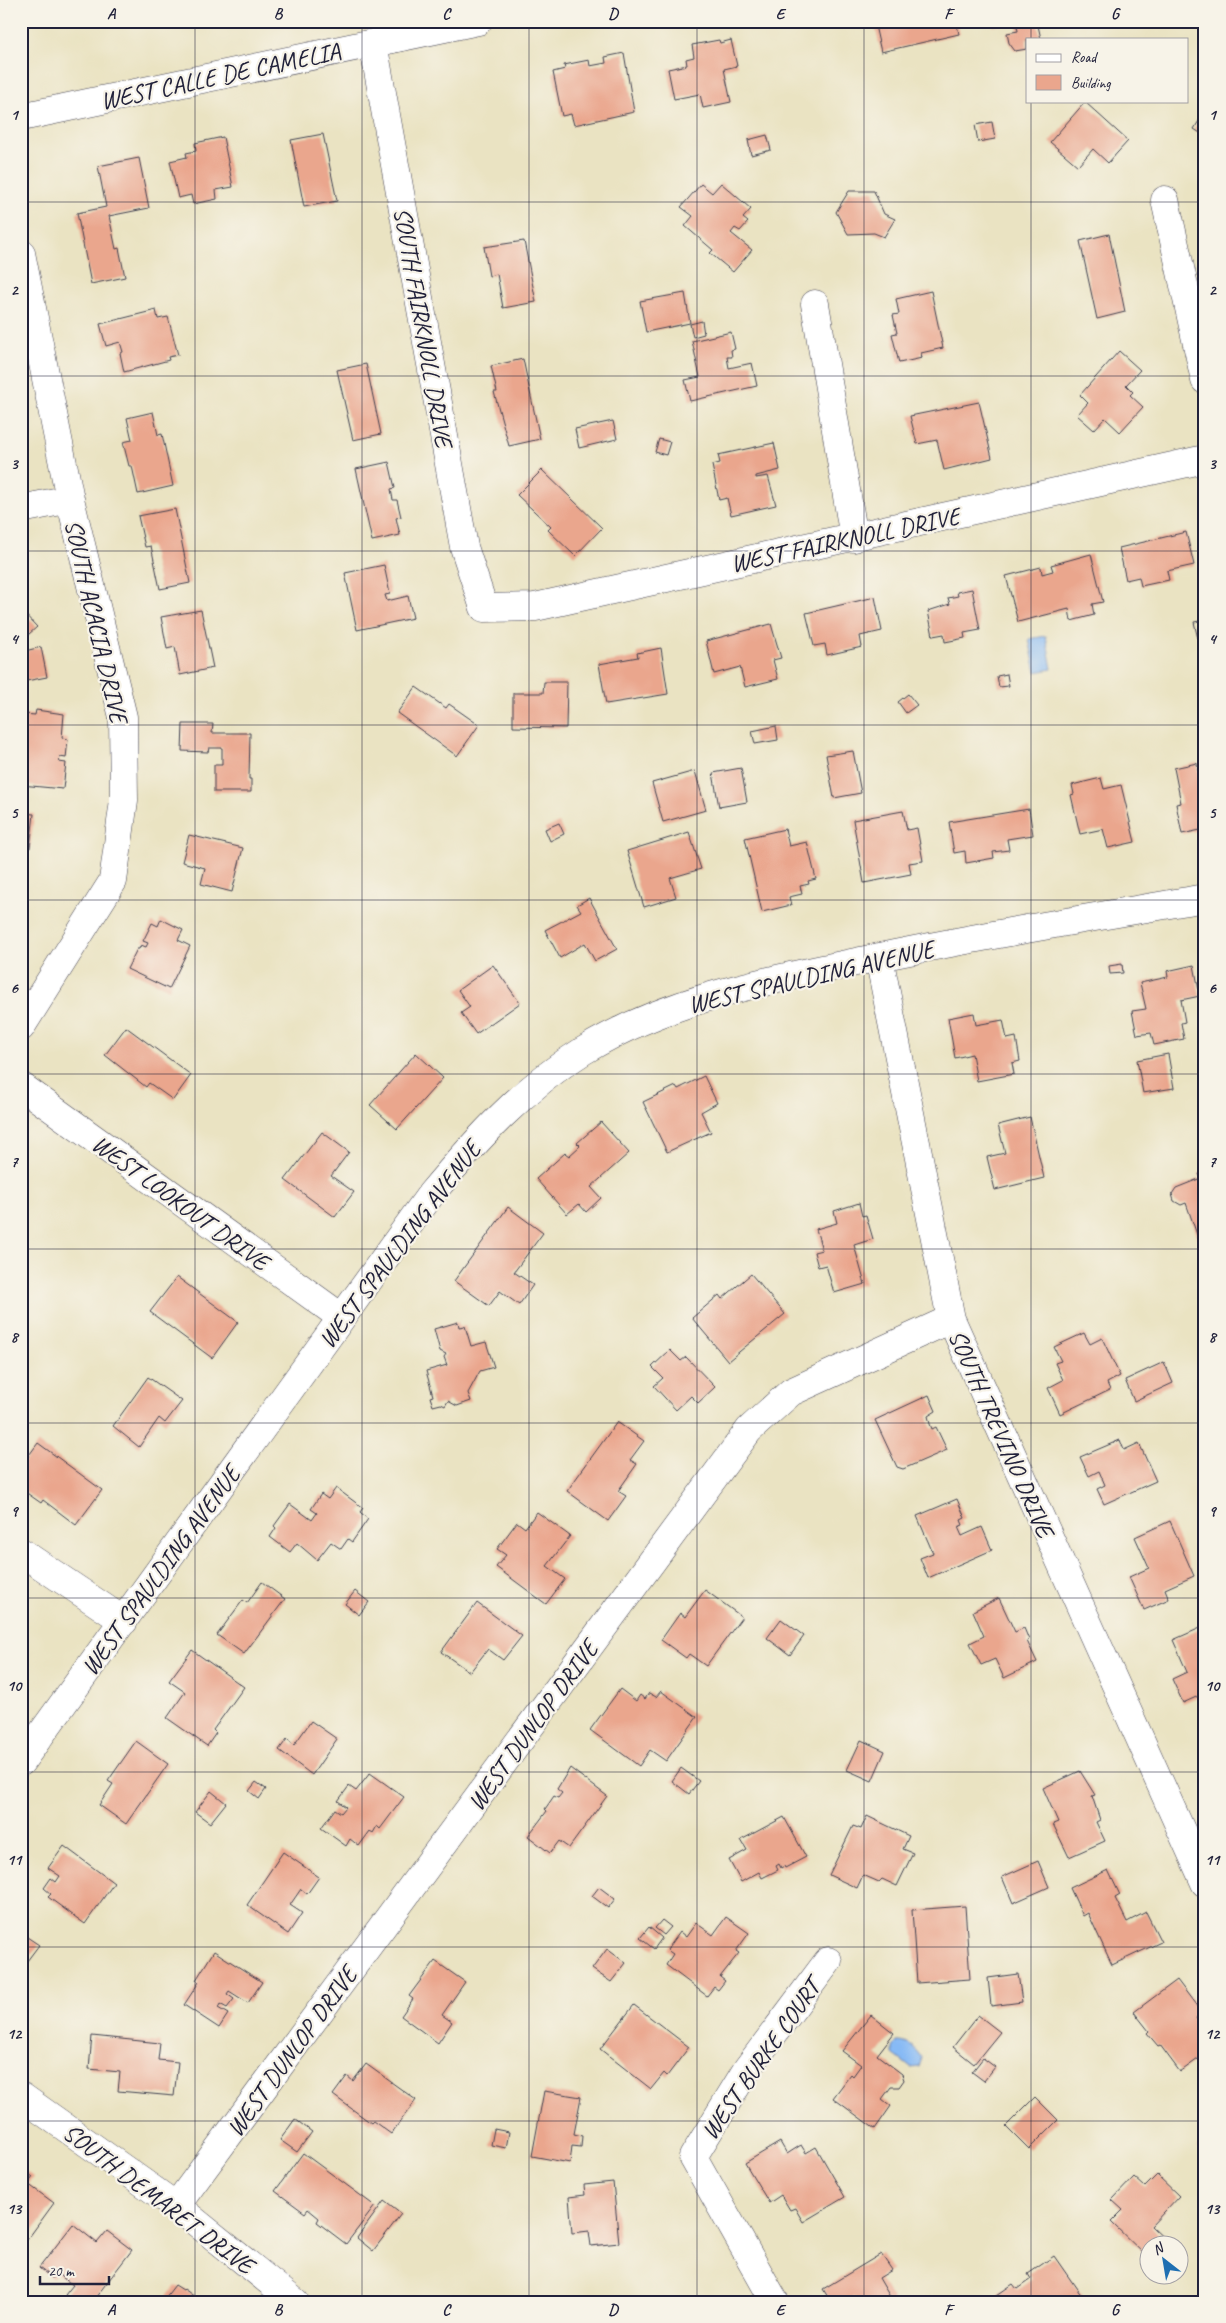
<svg xmlns="http://www.w3.org/2000/svg" width="1226" height="2323" font-family="Caveat,sans-serif">
<rect width="100%" height="100%" fill="#f7f3e8"/>
<filter id="ink" filterUnits="userSpaceOnUse"><feTurbulence type="fractalNoise" baseFrequency=".02" numOctaves="2"/><feDisplacementMap in="SourceGraphic" scale="10" xChannelSelector="R" yChannelSelector="G"/><feConvolveMatrix kernelMatrix="1 2 1 2 8 2 1 2 1" color-interpolation-filters="sRGB"/></filter>
<filter id="wash" filterUnits="userSpaceOnUse"><feTurbulence type="fractalNoise" baseFrequency=".0096" numOctaves="4" result="noise"/><feDisplacementMap in="SourceGraphic" scale="20" xChannelSelector="R" yChannelSelector="G"/><feGaussianBlur stdDeviation="1.12" result="paint"/><feColorMatrix in="noise" values="0 0 0 0 0 0 0 0 0 0 0 0 0 0 0 0 0 1.4 0 .05"/><feComposite in="paint" operator="in"/></filter>
<g filter="url(#wash)">
<rect width="100%" height="100%" fill="#eae3c2"/>
<!-- water -->
<path fill="#87baf5" stroke="#546e98" d="M1046,636L1052,669L1036,672L1029,639Z
M897,2042C907,2041 919,2050 922,2058L919,2067L911,2068L893,2054V2048Z"/>
<g id="blocks">
<!-- building -->
<path fill="#eaa68d" d="M874,21H956L959,34L881,52Z
M992,21H1014V22L993,26Z
M1016,21H1037L1041,39H1027V49L1015,51L1009,43L1007,33L1018,31Z
M719,40L720,43L731,40L737,66L724,69L731,102L703,108L700,94L674,99L668,69L687,65L686,59L694,57L692,45Z
M624,53L634,112L574,125L571,114L562,116L553,72L565,69L564,65L589,60L590,66L606,63L605,57Z
M1085,102L1128,141L1108,163L1093,149L1078,166L1050,142Z
M1205,111V136L1194,129Z
M992,122L995,139L978,142L975,125Z
M323,134L337,201L304,207L291,140Z
M767,135L771,150L751,155L748,140Z
M223,137L233,187L216,190L217,199L193,204L191,195L178,198L170,161L187,157L186,153L196,151L195,143Z
M139,158L149,208L109,216L116,249L119,248L125,277L91,284L77,213L106,207L98,166Z
M721,183L751,209L743,218L748,222L740,231L735,228L731,233L752,250L733,272L710,253L713,250L685,226L693,216L681,207L701,184L712,193Z
M849,191H874L884,214L895,219L884,237L874,233L848,234L836,212Z
M1109,234L1125,312L1097,319L1080,241Z
M524,241L536,302L503,308L497,274L489,276L484,247Z
M931,291L943,348L921,353L922,358L899,363L892,334L897,333L893,315L899,314L896,299Z
M685,293L690,323L646,332L640,301Z
M156,310L158,319L168,317L178,355L168,357L169,360L124,372L120,353L123,352L120,342L106,346L100,324Z
M702,321L704,334L693,337L690,324Z
M731,332L735,349L731,350L732,357H727L729,368L752,363L757,386L690,401L685,380L700,377L692,341Z
M1119,351L1140,370L1126,385L1133,392L1130,395L1143,407L1120,432L1105,418L1094,430L1077,415L1088,403L1080,395Z
M523,359L540,439L509,446L494,392H497L491,366Z
M366,364L381,434L353,440L337,370Z
M979,402L992,458L944,470L937,440L917,444L910,416Z
M153,412L158,435L162,434L173,486L138,494L132,466H129L123,442L132,440L127,418Z
M613,421L617,439L579,448L575,429Z
M659,439L670,442L666,455L655,452Z
M774,443L780,470L756,476V478L768,476L776,505L731,515L727,498L719,500L712,465L720,463L718,455Z
M389,462L395,488L391,489L393,500H397L401,517L396,518L400,535L372,541L356,469Z
M542,470L602,528L575,556L548,530L551,527L517,495Z
M175,509L190,583L160,589L151,546L145,547L138,516Z
M1186,532L1194,565L1167,571L1169,580L1141,586L1139,577L1126,580L1119,548Z
M1091,554L1103,602L1092,604L1094,615L1071,621L1069,609L1018,622L1006,576L1041,567L1042,574L1053,571L1051,565Z
M384,565L390,594L385,595L387,601L408,596L413,618L357,630L345,573Z
M972,589L980,630L964,633L965,638L945,642L944,634L933,636L928,611L950,604L948,598L958,596L957,592Z
M875,597L882,631L860,636L862,647L827,655L825,644L814,646L806,613Z
M21,610L37,627L21,641Z
M201,610L213,668L180,675L175,647L167,649L161,617Z
M1205,620V637L1198,639L1194,622Z
M771,624L781,658L773,660L778,679L745,687L740,667L714,674L706,641Z
M41,647L47,677L21,682V652Z
M661,648L668,694L606,704L599,664L638,657L637,653Z
M1007,674L1009,686L999,687L997,676Z
M544,682H567L566,728L513,727V693H543Z
M416,687L446,708L449,704L479,725L457,756L397,713Z
M908,694L917,705L906,713L898,702Z
M36,710L64,714L62,738L68,739L66,758L60,757L59,762L66,763L63,789L21,785V740L24,714L35,715Z
M183,724H213L212,733H250L249,779H251V792H214V765H222V748H209L208,752L182,751Z
M776,726L778,740L755,744L752,731Z
M853,751L861,793L834,798L826,755Z
M1197,763L1198,771L1205,769V809L1202,810L1205,829L1182,834L1176,804L1181,803L1174,768Z
M741,768L747,802L719,807L713,773Z
M695,771L706,810L663,822L652,783Z
M1101,778L1104,789L1121,785L1135,842L1108,848L1103,829L1080,834L1071,795L1074,794L1072,785Z
M1029,809L1033,835L1007,839L1009,850L993,852L994,858L966,863L965,851L954,853L949,822Z
M903,811L907,830L917,828L923,861L909,863L911,874L864,883L853,820Z
M21,813L34,814L30,848L21,847Z
M559,823L564,834L550,841L545,829Z
M785,829L789,846L807,842L816,879L808,881L809,884L800,886L802,894L789,897L791,905L762,912L745,838Z
M689,832L701,869L670,878L676,897L644,907L627,851Z
M189,835L243,848L232,892L201,884L205,868L182,862Z
M589,898L617,949L595,961L585,943L560,958L545,930L581,911L577,905Z
M161,919L183,930L178,940L190,946L169,989L127,969L137,949H139L141,945L146,947L148,943L143,941L152,923L158,926Z
M1122,964L1123,973L1110,974L1109,966Z
M493,965L520,1003L476,1034L461,1013L470,1007L458,990Z
M1194,965L1200,996L1181,1000L1185,1022L1181,1023L1184,1039L1154,1045L1151,1033L1137,1035L1132,1011L1146,1009L1140,983L1168,977L1167,971Z
M974,1013L976,1025L1003,1020L1007,1039L1016,1037L1020,1061L1012,1063L1014,1074L977,1081L972,1054L955,1058L948,1018Z
M126,1027L191,1075L173,1100L149,1083L146,1087L105,1055Z
M416,1053L443,1078L397,1129L370,1105Z
M1168,1054L1174,1088L1143,1093L1137,1060Z
M704,1076L717,1103L701,1112L711,1132L667,1152L643,1102L676,1086L678,1089Z
M1030,1117L1044,1178L995,1190L987,1157L1005,1153L998,1125Z
M601,1122L629,1153L591,1187L601,1198L586,1212L579,1204L567,1214L536,1179L565,1153L569,1156L580,1146L577,1143Z
M322,1132L349,1152L331,1176L354,1192L335,1217L285,1180Z
M1205,1172V1245L1201,1246L1186,1203L1181,1205L1174,1201L1172,1194L1176,1188L1201,1178L1199,1174Z
M859,1203L862,1216L866,1215L873,1239L854,1245L865,1284L834,1293L826,1265L818,1267L814,1252L822,1250L816,1229L837,1223L834,1211Z
M508,1207L543,1233L514,1272L533,1285L519,1305L500,1291L489,1306L454,1281Z
M751,1274L785,1314L728,1361L692,1318L719,1295L722,1299Z
M177,1277L238,1322L212,1358L150,1312Z
M458,1322L459,1327L465,1326L471,1346L486,1342L494,1367L480,1371L468,1393L471,1401L457,1406L448,1401L445,1406L441,1404L433,1406L430,1397L433,1396L426,1371L447,1365L444,1357L446,1354L440,1351L434,1329Z
M1084,1333L1090,1344L1102,1338L1120,1376L1107,1383L1110,1390L1060,1414L1048,1388L1063,1380L1055,1363L1061,1361L1054,1347Z
M670,1350L681,1361L686,1357L715,1387L698,1403L691,1396L676,1410L654,1386L663,1378L652,1367Z
M1164,1362L1173,1383L1134,1401L1125,1380Z
M148,1377L182,1401L165,1423L159,1418L139,1447L113,1426Z
M929,1395L936,1411L928,1416L930,1424L932,1429L936,1427L947,1450L903,1469L897,1467L875,1420Z
M617,1422L644,1441L630,1460L637,1464L618,1491L626,1496L608,1521L567,1491Z
M1120,1440L1124,1450L1139,1443L1156,1481L1104,1504L1097,1489L1105,1485L1099,1471L1089,1476L1080,1457Z
M38,1443L102,1490L76,1525L43,1500L41,1503L21,1489V1466Z
M336,1488L363,1508L360,1512L368,1519L352,1542L348,1539L341,1549L331,1542L317,1560L297,1543L290,1552L270,1537L276,1528L274,1526L290,1504L312,1520L317,1513L311,1509L321,1494L328,1499Z
M957,1499L965,1518L961,1520L963,1525L958,1527L962,1536L982,1527L992,1550L928,1578L920,1558L933,1553L917,1516Z
M537,1512L570,1536L547,1566L565,1579L546,1604L496,1567L506,1555L497,1549L517,1522L525,1528Z
M1170,1521L1194,1576L1165,1589L1169,1599L1144,1610L1129,1577L1149,1568L1135,1537Z
M262,1582L285,1599L244,1654L217,1635L243,1600L247,1603Z
M705,1590L742,1617L706,1666L689,1654L686,1658L661,1640L680,1613L685,1617Z
M355,1591L369,1602L359,1615L345,1604Z
M999,1598L1015,1632L1024,1628L1029,1640L1027,1641L1037,1662L1004,1678L995,1659L981,1665L970,1643L984,1636L973,1611Z
M477,1603L522,1636L503,1660L488,1649L470,1672L441,1652Z
M781,1619L804,1636L790,1655L767,1638Z
M1205,1626V1693L1183,1703L1172,1679L1187,1672L1173,1640Z
M192,1650L244,1687L213,1730L216,1733L207,1746L167,1718L185,1692L169,1681Z
M620,1689L636,1701L640,1695L645,1699L649,1693L656,1697L661,1691L697,1717L666,1761L650,1750L639,1766L590,1730Z
M311,1721L337,1739L312,1775L279,1750L287,1739L294,1745Z
M861,1740L885,1751L872,1781L847,1770Z
M136,1741L168,1764L126,1824L99,1805L113,1784L108,1781Z
M570,1768L607,1796L569,1848L559,1841L550,1853L528,1836L547,1811L545,1809L554,1796L558,1798L562,1793L557,1789Z
M681,1768L699,1781L689,1794L672,1781Z
M1080,1771L1095,1795L1092,1796L1100,1820L1096,1822L1105,1841L1069,1857L1053,1824L1058,1822L1043,1788Z
M370,1773L404,1797L380,1829L377,1826L373,1833L370,1831L359,1846L350,1839L346,1846L321,1828L335,1809L341,1813L346,1807L338,1801L349,1786L356,1791Z
M256,1782L266,1789L259,1799L249,1791Z
M211,1791L226,1803L210,1823L195,1812Z
M867,1816L909,1836L903,1849L913,1853L897,1886L882,1879L879,1882L863,1875L857,1888L829,1875L853,1826L861,1829Z
M784,1817L806,1857L785,1868L784,1866L781,1868L779,1864L776,1866L778,1870L762,1878L759,1872L741,1882L729,1860L747,1850L741,1840Z
M64,1846L114,1883L85,1924L48,1897L51,1894L44,1888L51,1878L56,1882L60,1876L48,1868Z
M283,1852L319,1877L307,1894L301,1889L290,1905L302,1913L288,1934L247,1905Z
M1038,1861L1049,1887L1013,1903L1002,1877Z
M1108,1870L1120,1895L1115,1898L1127,1922L1146,1912L1161,1942L1112,1965L1088,1913L1083,1916L1070,1888Z
M599,1887L615,1899L608,1908L592,1896Z
M965,1906L970,1979L917,1983L912,1910Z
M726,1917L749,1933L736,1951L739,1953L720,1977L725,1981L718,1990L714,1987L707,1996L666,1965L673,1954L667,1950L680,1932L686,1937L696,1923L713,1935Z
M662,1920L671,1927L664,1935L655,1928Z
M649,1927L662,1938L654,1949L640,1938Z
M21,1933L39,1945L21,1969Z
M607,1949L626,1963L611,1982L592,1969Z
M214,1951L262,1982L248,2003L229,1991L227,1994L234,1999L227,2008L220,2004L218,2008L228,2014L219,2028L184,2005L199,1982L196,1980Z
M435,1961L465,1982L442,2015L452,2022L438,2043L401,2016L413,1999L409,1996Z
M1018,1974L1022,2002L991,2006L988,1978Z
M1177,1980L1202,2013L1196,2018L1205,2029V2054L1180,2072L1160,2045L1158,2046L1147,2033L1149,2031L1134,2012Z
M634,2005L689,2047L667,2076L664,2073L651,2089L600,2049Z
M871,2015L894,2033L877,2055L902,2074L904,2080L899,2087H891L882,2099L891,2106L875,2129L833,2098L851,2074L853,2076L861,2065L842,2051Z
M978,2015L1000,2032L974,2064L953,2047Z
M92,2036L160,2043L158,2060L178,2062L174,2096L118,2091L120,2072L89,2069Z
M983,2058L995,2067L984,2081L972,2072Z
M366,2064L416,2100L391,2134L373,2121L371,2123L333,2095L347,2076L353,2081Z
M544,2091L581,2097L574,2134L582,2136L581,2147L572,2146L570,2163L532,2156Z
M1035,2097L1058,2120L1029,2149L1006,2126Z
M295,2119L312,2132L297,2152L280,2140Z
M494,2129L509,2132L506,2148L491,2145Z
M1205,2141V2154L1198,2147Z
M780,2142L787,2154L801,2145L806,2153L816,2147L845,2197L803,2222L795,2208L790,2210L781,2195L769,2203L745,2163Z
M303,2153L375,2206L346,2244L317,2222L319,2218L308,2209L305,2213L275,2191Z
M21,2168L33,2177L28,2184L54,2203L27,2240L21,2236Z
M1157,2175L1179,2196L1151,2226L1172,2246H1148V2258L1111,2222L1123,2210L1112,2200L1134,2177L1145,2187Z
M613,2182L619,2243L591,2246L589,2231L572,2233L569,2197L585,2195L584,2185Z
M384,2201L401,2214L373,2251L357,2238Z
M73,2224L97,2243L107,2231L132,2250L92,2302H75L65,2295L73,2285L56,2273L52,2278L39,2268Z
M881,2254L892,2270L879,2278L893,2302H857L854,2296L845,2302H831L823,2289Z
M1054,2256L1086,2302H1001L997,2295L1013,2284L1017,2289L1031,2279L1028,2274Z
M175,2285L183,2290L184,2289L202,2302H162Z"/>
</g>
</g>
<g filter="url(#ink)">
<use href="#blocks" fill-opacity="0" stroke="#403f4f" stroke-width="1"/>
<g fill="none" stroke-linecap="round" stroke-linejoin="round">
<!-- minor casing -->
<g stroke="#403f4f" stroke-width="29">
<path id="minor" d="M373,43L464,547L484,608L535,607L1205,459
M21,117L478,21
M1165,200L1205,380
M21,253L70,499L123,717L124,800L113,881L21,1027
M815,304L854,538
M21,509L70,499
M879,957L951,1319L1205,1883
M21,1086L341,1317
M21,1552L124,1621
M21,1762L431,1194C476,1140 523,1088 583,1051C661,1003 754,983 842,965C962,939 1084,919 1205,898
M21,2096L176,2206L295,2302
M176,2206L749,1430L791,1392L951,1319
M775,2302L693,2157L747,2069L828,1961"/>
</g>
<!-- minor -->
<use href="#minor" stroke="#fff" stroke-width="28"/>
</g>
</g>
<!-- grid -->
<path fill="none" stroke="#22223b" stroke-width="1" stroke-opacity="0.55" d="M195,21V2302M362,21V2302M529,21V2302M697,21V2302M864,21V2302M1031,21V39M1031,101V2302M21,202H1205M21,376H1205M21,551H1205M21,725H1205M21,900H1205M21,1074H1205M21,1249H1205M21,1423H1205M21,1598H1205M21,1772H1205M21,1947H1205M21,2121H1205"/>
<g text-anchor="middle" stroke-width="4.5" stroke-linejoin="round" paint-order="stroke">
<!-- street labels -->
<g font-size="25" fill="#22223b" stroke="#f7f3e8">
<text transform="translate(220 75) rotate(-12)" y="9">WEST CALLE DE CAMELIA</text>
<text transform="translate(424 327) rotate(80)" y="9">SOUTH FAIRKNOLL DRIVE</text>
<text transform="translate(845 539) rotate(-12)" y="9">WEST FAIRKNOLL DRIVE</text>
<text transform="translate(97 621) rotate(77)" y="9">SOUTH ACACIA DRIVE</text>
<text transform="translate(811 976) rotate(-13)" y="9">WEST SPAULDING AVENUE</text>
<text transform="translate(181 1202) rotate(36)" y="9">WEST LOOKOUT DRIVE</text>
<text transform="translate(399 1244) rotate(-53)" y="9">WEST SPAULDING AVENUE</text>
<text transform="translate(1002 1433) rotate(66)" y="9">SOUTH TREVINO DRIVE</text>
<text transform="translate(160 1570) rotate(-54)" y="9">WEST SPAULDING AVENUE</text>
<text transform="translate(532 1725) rotate(-54)" y="9">WEST DUNLOP DRIVE</text>
<text transform="translate(291 2051) rotate(-54)" y="9">WEST DUNLOP DRIVE</text>
<text transform="translate(760 2059) rotate(-55)" y="9">WEST BURKE COURT</text>
<text transform="translate(159 2198) rotate(37)" y="9">SOUTH DEMARET DRIVE</text>
</g>
</g>
<!-- margin -->
<rect width="1226" height="2323" fill="none" stroke="#f7f3e8" stroke-width="55"/>
<!-- legend -->
<rect x="1026" y="38" width="162" height="65" fill="#f7f3e8" stroke="#a29fa3"/>
<rect x="1036" y="54" width="25" height="8" fill="#ffffff" stroke="#a29fa3"/>
<text x="1071" y="62" font-size="15" fill="#22223b">Road</text>
<rect x="1036" y="75" width="25" height="15" fill="#eaa68d" stroke="#a29fa3"/>
<text x="1071" y="88" font-size="15" fill="#22223b">Building</text>
<!-- north arrow -->
<g transform="translate(1164 2260) rotate(329)"><circle r="24" fill="#f7f3e8" stroke="#a29fa3"/>
<path d="M0-4L9 19L0 12L-9 19Z" fill="#1f6fb2"/>
<text y="-8" font-size="14" font-weight="bold" text-anchor="middle" fill="#22223b">N</text>
</g>
<!-- scale -->
<path d="M40 2276v8h69v-8" fill="none" stroke="#22223b" stroke-width="2.5"/>
<text x="48" y="2276" font-size="15" fill="#22223b" stroke="#f7f3e8" stroke-width="4" paint-order="stroke">20 m</text>
<rect x="28" y="28" width="1170" height="2268" fill="none" stroke="#22223b" stroke-width="2"/>
<g font-size="16" text-anchor="middle" font-weight="bold" fill="#22223b">
<text x="111" y="19">A</text>
<text x="278" y="19">B</text>
<text x="446" y="19">C</text>
<text x="613" y="19">D</text>
<text x="780" y="19">E</text>
<text x="948" y="19">F</text>
<text x="1115" y="19">G</text>
<text x="14" y="120">1</text>
<text x="1212" y="120">1</text>
<text x="14" y="295">2</text>
<text x="1212" y="295">2</text>
<text x="14" y="469">3</text>
<text x="1212" y="469">3</text>
<text x="14" y="644">4</text>
<text x="1212" y="644">4</text>
<text x="14" y="818">5</text>
<text x="1212" y="818">5</text>
<text x="14" y="993">6</text>
<text x="1212" y="993">6</text>
<text x="14" y="1167">7</text>
<text x="1212" y="1167">7</text>
<text x="14" y="1342">8</text>
<text x="1212" y="1342">8</text>
<text x="14" y="1516">9</text>
<text x="1212" y="1516">9</text>
<text x="14" y="1691">10</text>
<text x="1212" y="1691">10</text>
<text x="14" y="1865">11</text>
<text x="1212" y="1865">11</text>
<text x="14" y="2039">12</text>
<text x="1212" y="2039">12</text>
<text x="14" y="2214">13</text>
<text x="1212" y="2214">13</text>
<text x="111" y="2315">A</text>
<text x="278" y="2315">B</text>
<text x="446" y="2315">C</text>
<text x="613" y="2315">D</text>
<text x="780" y="2315">E</text>
<text x="948" y="2315">F</text>
<text x="1115" y="2315">G</text>
</g>
</svg>
